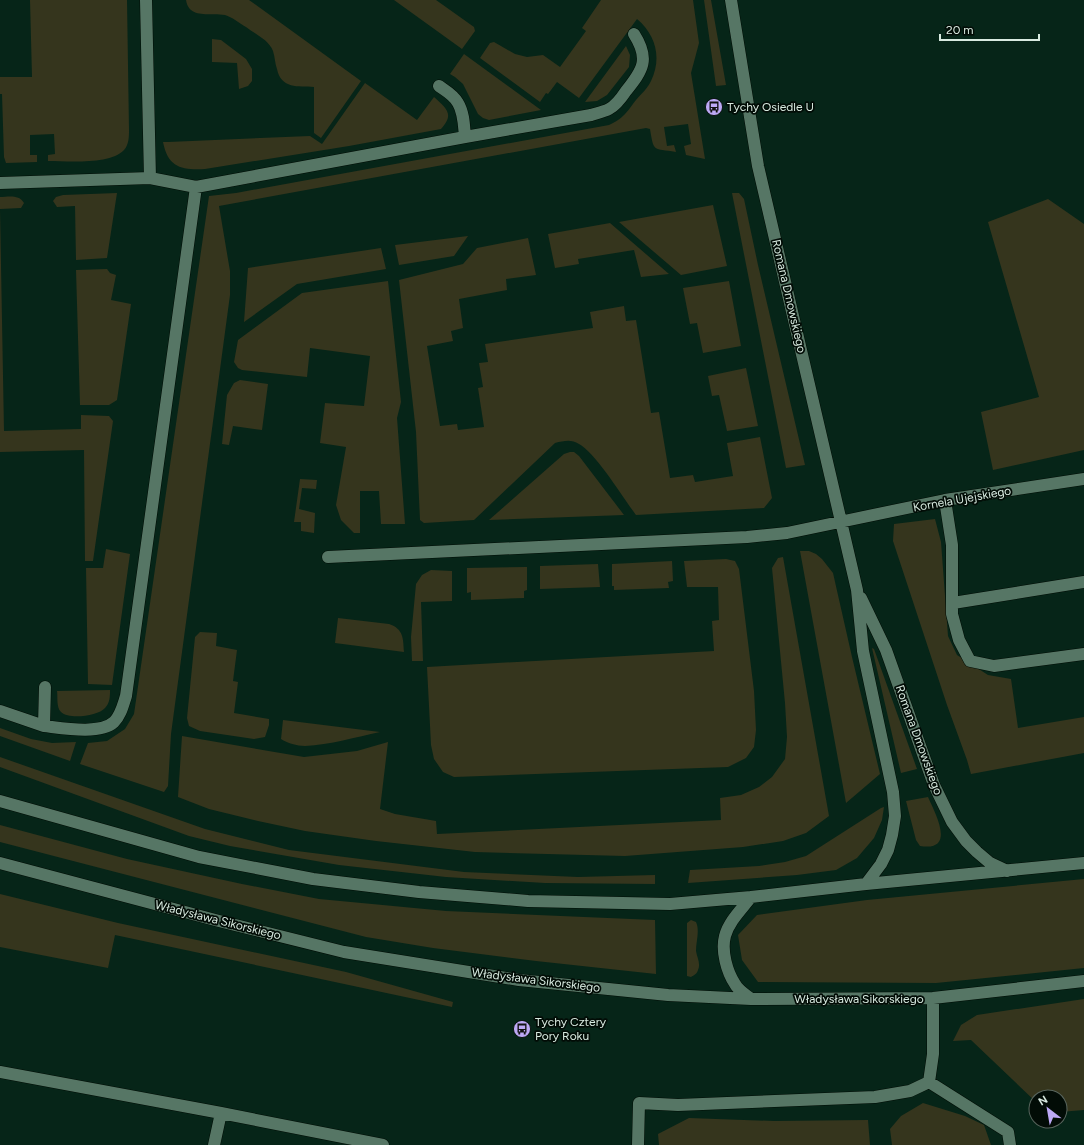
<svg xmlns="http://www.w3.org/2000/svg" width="1084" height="1145" font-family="Figtree,sans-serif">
<rect width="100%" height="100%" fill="#062518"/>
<!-- green -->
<path fill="#35351d" d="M30,0H127L129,130C129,136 129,145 124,150C110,165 68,161 48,161V155L55,154L54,134L30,135V155H37V162L6,163L4,157L2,94H0V77H32Z
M186,0H249L361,81L321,138L314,133V87C298,86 281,89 277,69C275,64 275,57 273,51C269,40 255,34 246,27C239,23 232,17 225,15C211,12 189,20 186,0Z
M394,0H436L474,27L475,31L462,49Z
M601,0H693L699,43L691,73L705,159L686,155L684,146L691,144L688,124L664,127L667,146L674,145L676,152C653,148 654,153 650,129L646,128L219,206L230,271V295L171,734L168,786L164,792L80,764L88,743L107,741L125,729L134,714L209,196L236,193L609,125C624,118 626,113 636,100C641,94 648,88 651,81C662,58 656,35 637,19L579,98L557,82L548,94L546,93L540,102L480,58L490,43L494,42L515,54L527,57L543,55L560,67L586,31L582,28Z
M704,0H711L726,85L716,86Z
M212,39L221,40L246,59L252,69V81L248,86L239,89L237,63L212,62Z
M626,46L630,55L629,67L607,95L597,101L585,102Z
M464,54L541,110L489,120L483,118L478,114L463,84L455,77L450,74Z
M365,83L417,120L434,97C446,108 455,114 441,129L349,146L205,169C182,170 168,168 163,142H168L310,136L322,144Z
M117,193L107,258L76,260L75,206L57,207L53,201L56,197L63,195Z
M732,193H739L744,199L758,265L805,465L786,468Z
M0,197C8,197 19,194 24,203L21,208L0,209L4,431L81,429V415L109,416L113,421L93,561H85L84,450L0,452Z
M1048,199L1084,224V450L993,470L981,412L1039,397L988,222Z
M713,205L727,266L681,275L619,222Z
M610,223L669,274L641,277L634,250L578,259L579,264L555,268L548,234Z
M468,236L454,256L399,265L395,245Z
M528,238L536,275L506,279L507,290L459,299L463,328L451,331L453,341L427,346L440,426L457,424L458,430L484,427L478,388L483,387L479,363L488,362L485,344L593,328L590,312L624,306L626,321L636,320L651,413L659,412L670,478L693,475L695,482L733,476L727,443L760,437L772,498L764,508L636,515C624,499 595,452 579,444C571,439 564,441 555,443L474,520L424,523L420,520L416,432L399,280L463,264L477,248Z
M381,248L386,269L297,284L244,322L248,268Z
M107,269L110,273L116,275L111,300L131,304L117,400L109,405H80L76,270Z
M388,281L401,402L397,418L405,524H381L379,491H360V533H354L341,520L336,505L346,447L320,443L325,403L364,406L370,356L310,348L307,377L242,370L238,368L234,362L238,340L302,293Z
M729,281L741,346L703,353L697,323L690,324L683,288Z
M746,368L758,426L727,431L719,395L712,396L708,376Z
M240,380L268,384L262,430L233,426L229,445L222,444L227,395L234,383Z
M570,452H574L579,456L624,515L489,520L564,454Z
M300,479L317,480L316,489L302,488L299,509L315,513L314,533L301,531V522H294Z
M935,519L941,542L948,636L957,655L988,675L1011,679L1018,728L1084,717V753L971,774L967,760L947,705L893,541L894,524Z
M106,549L130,554L112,685L88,684L86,568H103Z
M800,551H809L816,554L822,559L833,573L852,657L880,774L846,803Z
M783,557L829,816L806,833L783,841L743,847L625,856L475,852L376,841L305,831L258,821L209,809L178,797L182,736L304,757L357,751L388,742L380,809L395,814L436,821L437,834L721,820L720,798L741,795L759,787L772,777L785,759L787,737L785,703L772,568L778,558Z
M726,559L735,561L739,569L754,691L756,730L754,747L746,758L728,767L454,777L443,772L434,759L431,745L427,667L714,651L712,621L719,620L718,587H687L684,561Z
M672,561L673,581L668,582L669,588L614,590V586H612V564Z
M598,564L600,587L540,589V566Z
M527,567V590L524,591V598L471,600V592L467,593V568Z
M431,570L452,571V601L421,602L423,661H412L411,637L416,584L422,575Z
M338,618L389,624C404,629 403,639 404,652L335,643Z
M200,632L217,633L216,646L237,650L233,681L238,682L234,713L269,719V725L265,737L254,739L200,731L189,726L187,718L195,637Z
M872,648L874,649L917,769L901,773Z
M110,690C110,696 110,703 105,708C98,716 69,720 61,712C56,707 58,697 57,691Z
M283,720L380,732C356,737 330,745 305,746C297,746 287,743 281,739Z
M0,728L31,739L52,743L76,742L70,761L0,736Z
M0,757L205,829L289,850L464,872L578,877L655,875V884L545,883L446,877L339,865L230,846L189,836L0,767Z
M928,797C935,813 957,852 920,846L916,840L906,801Z
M884,807L882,820L874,838L857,858L836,870L797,875L688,883L690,870L759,866L785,862L806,856L881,808Z
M0,825L127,859L242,884L319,899L446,911L655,920L656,974L536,961L433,948L366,937L0,842Z
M1084,879V968L936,983L758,982L742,960L738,935L757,915L867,900Z
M0,894L118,923L346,972L453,1002L452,1007L115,935L108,968L0,947Z
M691,920L696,922C700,931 696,941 696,951C697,957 701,964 698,970C697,974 694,975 691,977L687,976V923Z
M1084,999V1110L1060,1112V1097H1036V1102L971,1040L953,1041L961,1025L977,1015Z
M923,1103L965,1116L984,1125L991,1145H892L890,1129L901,1116Z
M689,1118L774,1121L868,1120L870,1145H659L658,1134Z"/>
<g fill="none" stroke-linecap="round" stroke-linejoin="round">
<!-- minor casing -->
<g stroke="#000d05" stroke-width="13">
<path id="minor" d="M731,0L758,166L857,590L863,651L893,792L895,816L892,835L888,850L881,864L866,884
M465,137L591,115C597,113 603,112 609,109C615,106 622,97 626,91C643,70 650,59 634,34
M150,178L196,187L465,137C464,126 464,113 458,103C454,95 446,91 439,86
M0,183L150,178L146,0
M945,500L952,545V614L959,640L970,661L994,666L1084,654
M328,557L747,537L787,533L945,500L1084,479
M861,598L886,650L934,785L952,822L966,841L977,852L990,863L1007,871
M953,603L1084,582
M45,687L44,726C62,728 100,735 114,722C121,715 123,705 126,696L196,187
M0,711L44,726
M0,801L199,857L313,879L419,892L528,901L670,904L751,897L866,884L1084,863
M0,863L219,921L344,952L519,980L668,995L751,999L933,998L1084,981
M751,897C742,909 729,921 725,936C721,951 727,972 735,984C738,990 746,995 751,999
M0,1072L221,1113L383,1145
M929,1082L1008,1132L1010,1145
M214,1145L221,1113
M638,1145L639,1103L678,1105L875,1097L910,1091L929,1082L933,1054V998"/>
</g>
<!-- minor -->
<use href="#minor" stroke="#567665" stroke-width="12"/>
</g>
<!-- icons -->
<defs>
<g id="bus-disc" transform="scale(0.9)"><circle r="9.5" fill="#bda9f5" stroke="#020c06"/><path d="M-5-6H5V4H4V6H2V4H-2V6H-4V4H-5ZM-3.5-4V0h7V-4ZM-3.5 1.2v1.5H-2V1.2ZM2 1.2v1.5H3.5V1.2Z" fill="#111"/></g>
</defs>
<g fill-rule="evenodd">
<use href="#bus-disc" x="714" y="107"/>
<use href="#bus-disc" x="522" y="1029"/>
</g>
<g text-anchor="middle" stroke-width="3.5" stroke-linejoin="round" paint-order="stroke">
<!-- poi labels -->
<g font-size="12" fill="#d8eae0" stroke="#020c06" text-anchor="start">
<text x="727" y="111">Tychy Osiedle U</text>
<text x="535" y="1026">Tychy Cztery<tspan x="535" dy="14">Pory Roku</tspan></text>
</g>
<!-- street labels -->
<g font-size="12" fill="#d8eae0" stroke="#020c06">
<text transform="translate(789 296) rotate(77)" y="4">Romana Dmowskiego</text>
<text transform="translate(962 499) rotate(-10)" y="4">Kornela Ujejskiego</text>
<text transform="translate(919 740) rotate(70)" y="4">Romana Dmowskiego</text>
<text transform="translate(218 920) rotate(14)" y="4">Władysława Sikorskiego</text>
<text transform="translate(536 980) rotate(7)" y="4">Władysława Sikorskiego</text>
<text x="859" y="1003">Władysława Sikorskiego</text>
</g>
</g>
<!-- north arrow -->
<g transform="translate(1048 1109) rotate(329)"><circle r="19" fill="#020c06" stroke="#58655d"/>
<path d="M0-3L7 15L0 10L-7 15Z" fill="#bda9f5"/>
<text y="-6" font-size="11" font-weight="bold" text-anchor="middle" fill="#d8eae0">N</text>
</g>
<!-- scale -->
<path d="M940 34v6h99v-6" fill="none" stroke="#d8eae0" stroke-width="2"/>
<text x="946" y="34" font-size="12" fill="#d8eae0" stroke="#020c06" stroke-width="3" paint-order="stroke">20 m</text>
</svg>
